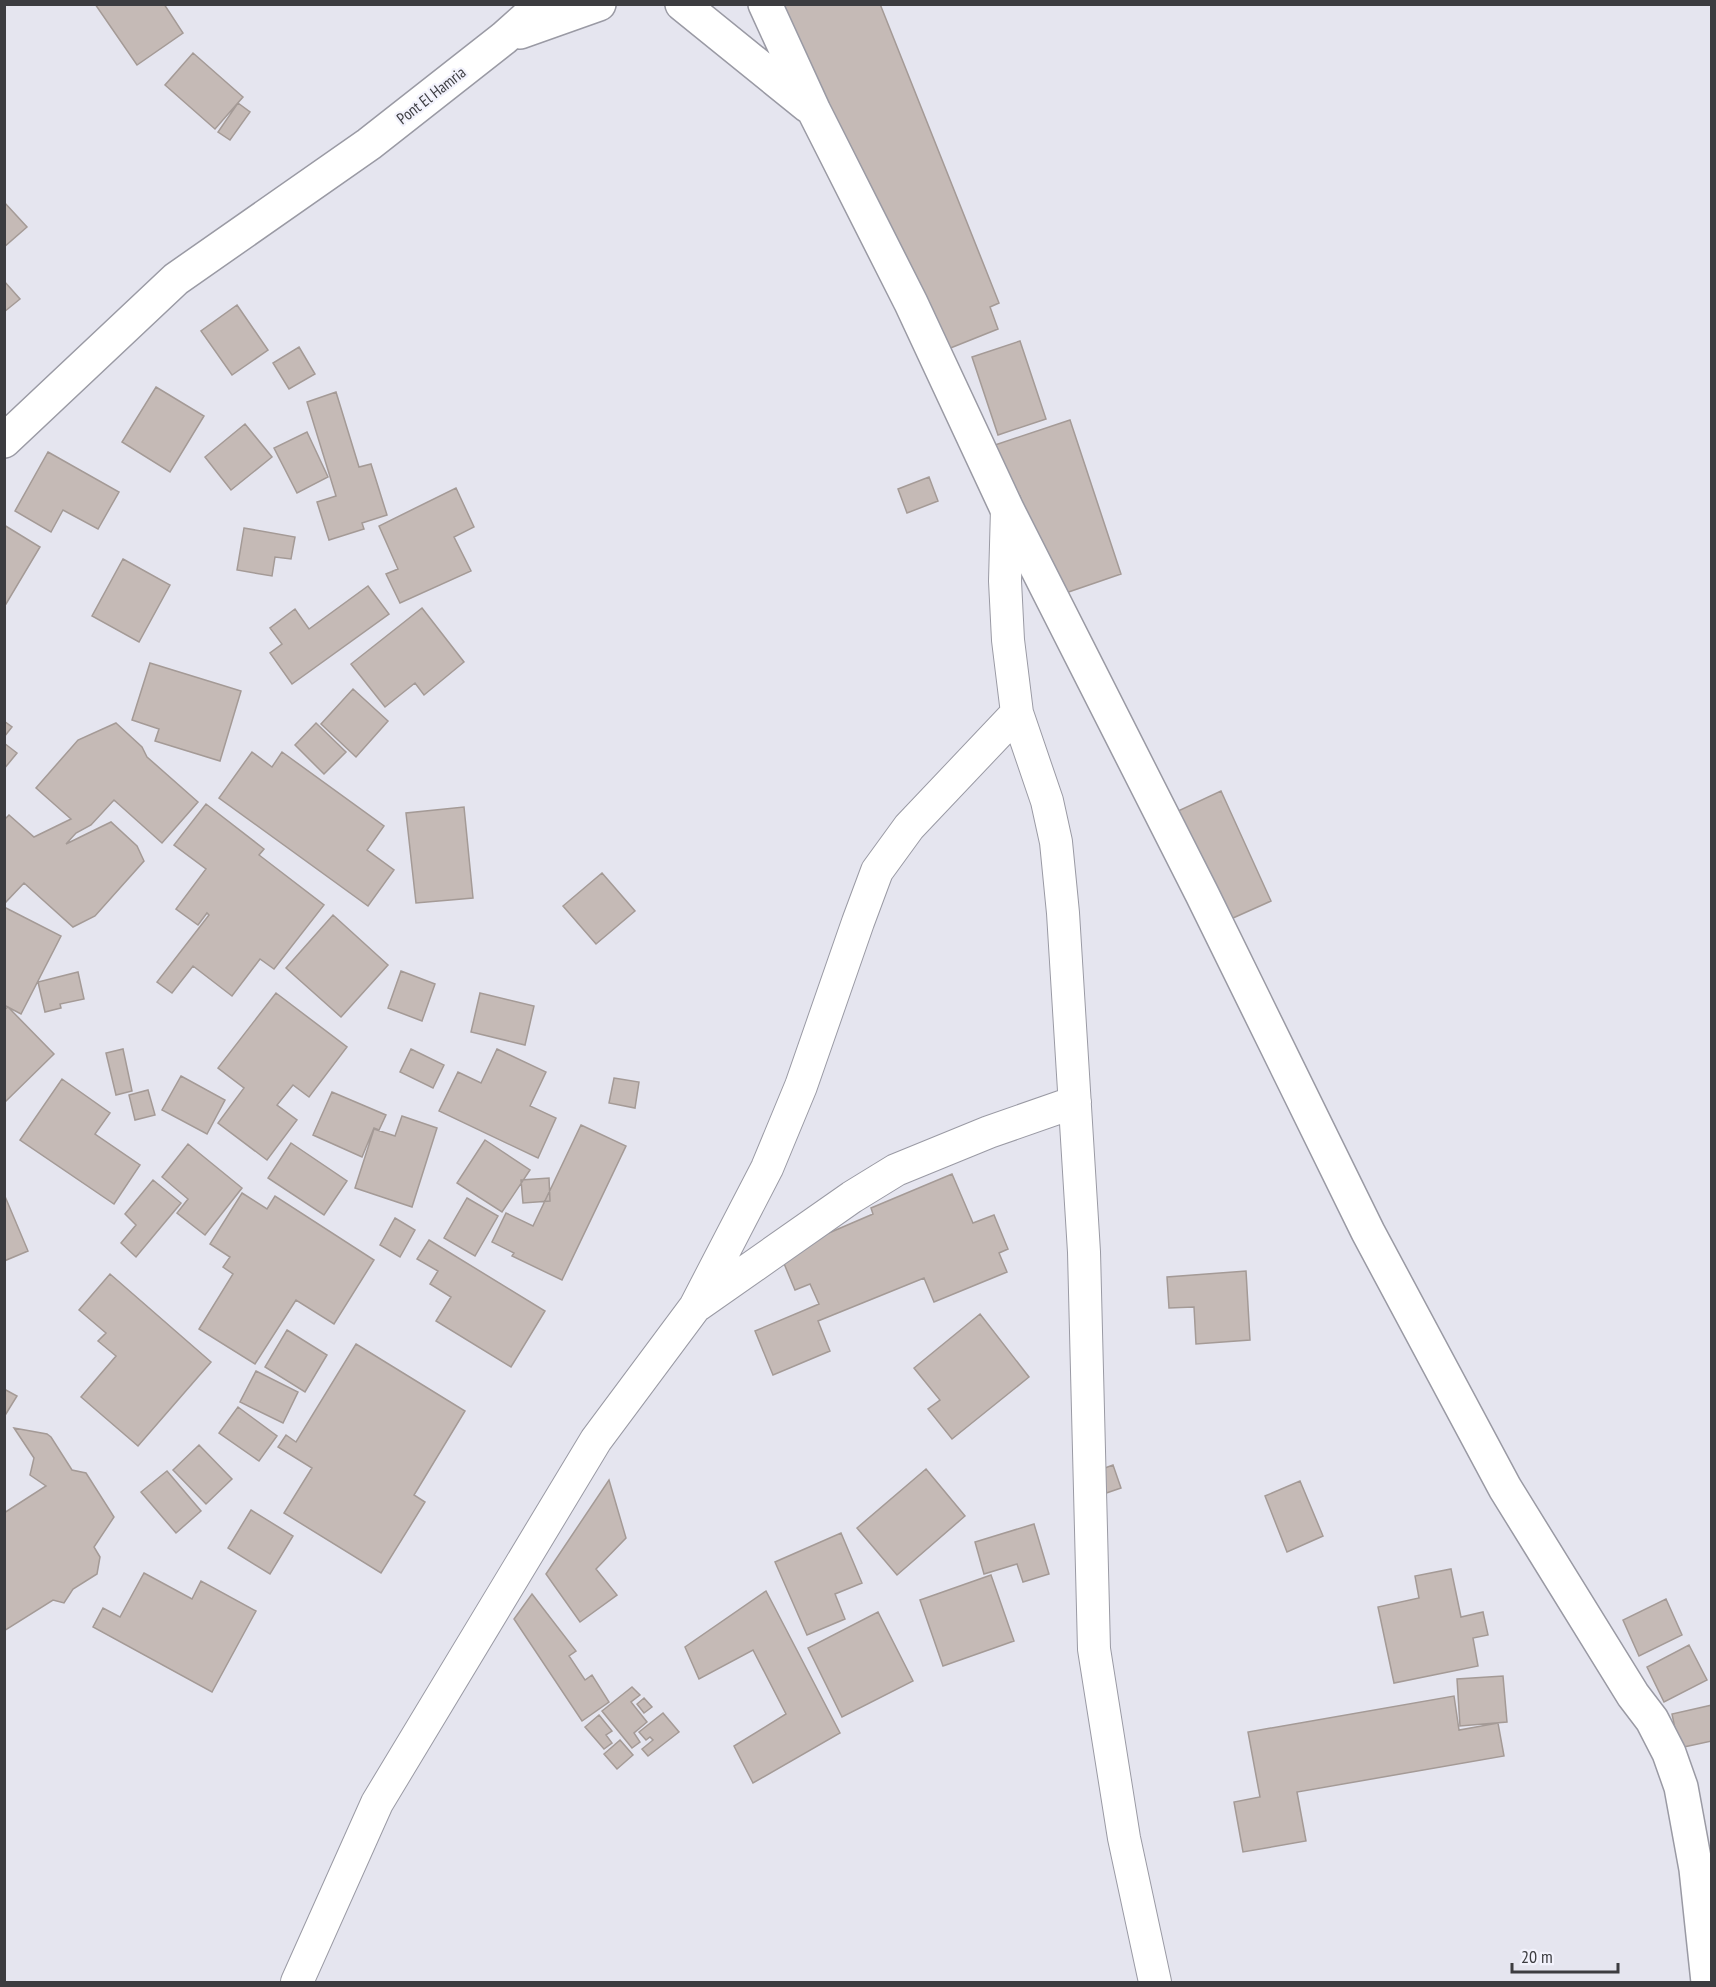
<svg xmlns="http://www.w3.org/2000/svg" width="1716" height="1987" font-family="'PT Sans Narrow',sans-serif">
<rect width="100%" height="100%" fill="#e5e5ef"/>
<!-- building -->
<path fill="#c5bab6" stroke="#a49a96" stroke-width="1.5" d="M95,4H164L183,33L137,65Z
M777,4H880L999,303L990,307L998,329L933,355Z
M193,53L243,97L215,129L165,85Z
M238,103L250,112L230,140L218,132Z
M4,202L27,227L4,247Z
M4,281L20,299L4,312Z
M237,305L268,350L232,375L201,331Z
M1020,341L1046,419L998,435L972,357Z
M299,347L315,374L289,389L273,363Z
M156,387L204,416L170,472L122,442Z
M336,392L359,467L371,464L387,515L362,523L364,529L329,540L317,502L336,496L307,402Z
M1070,420L1121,574L1054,597L1020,496L1010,499L992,446Z
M245,424L272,457L231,490L205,457Z
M307,432L328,477L297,493L274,448Z
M48,452L119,492L98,529L63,510L51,532L15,511Z
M929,477L938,501L907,513L898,489Z
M456,488L474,527L454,537L471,571L400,603L386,574L398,569L379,526Z
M4,525L40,547L6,604L4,603Z
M244,528L295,537L291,559L275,557L272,576L237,570Z
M123,559L170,585L139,642L92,616Z
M368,586L389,614L292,684L270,653L282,644L270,628L295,609L309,629Z
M422,608L464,662L424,695L415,683L385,707L351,664Z
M150,663L241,691L220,761L155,741L159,729L132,720Z
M353,689L388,721L356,757L321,724Z
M4,721L12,727L4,737Z
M116,723L142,747L147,757L198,802L162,843L114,800L91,825L76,833L66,844L111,822L137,846L144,861L95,916L73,927L24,883L4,904V820L9,815L34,837L71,819L36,788L78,740Z
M316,723L346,752L324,774L295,745Z
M4,743L17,753L4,769Z
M252,752L272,767L282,752L384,826L367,850L394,870L368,906L219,798Z
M1221,791L1271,901L1213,927L1163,818Z
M206,804L264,849L259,855L324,905L274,969L260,959L232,996L193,966L172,993L157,982L209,915L207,913L198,925L176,909L206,869L174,845Z
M464,807L473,898L416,903L406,813Z
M602,873L635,911L596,944L563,906Z
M4,907L61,936L21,1014L4,1005Z
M333,915L388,965L341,1017L286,968Z
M401,971L435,984L422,1021L388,1008Z
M78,972L84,999L60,1004L61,1008L45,1012L38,982Z
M276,993L347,1047L309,1097L293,1085L277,1105L297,1120L267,1160L218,1123L244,1088L218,1068Z
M480,993L534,1006L525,1045L471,1032Z
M8,1007L54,1054L4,1103V1010Z
M123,1049L132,1091L116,1095L106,1053Z
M411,1049L444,1065L433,1088L400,1072Z
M497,1049L546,1072L530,1106L556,1118L538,1158L439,1111L458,1072L481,1083Z
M181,1076L225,1100L207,1134L162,1110Z
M614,1078L639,1082L635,1108L609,1103Z
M62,1079L110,1113L95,1134L140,1165L114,1204L20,1140Z
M148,1090L155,1115L135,1120L129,1095Z
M332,1092L386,1115L379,1130L374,1128L362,1157L313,1135Z
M402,1116L437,1128L412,1207L355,1188L374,1129L395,1136Z
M581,1125L626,1146L562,1280L512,1256L514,1253L492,1242L506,1213L533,1226Z
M485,1140L530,1170L502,1212L457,1183Z
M291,1143L347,1181L324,1215L268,1178Z
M188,1144L242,1188L205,1235L177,1213L188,1199L162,1177Z
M952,1174L973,1223L994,1215L1008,1249L999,1253L1007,1272L934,1302L924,1278L818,1321L830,1351L773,1375L755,1331L819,1304L810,1284L795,1290L780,1254L873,1214L871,1208Z
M549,1178L550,1201L523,1203L521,1180Z
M153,1180L181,1203L136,1257L121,1243L136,1225L125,1214Z
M242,1193L267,1209L275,1196L374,1260L334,1324L296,1300L255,1364L199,1329L233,1274L223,1267L230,1257L210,1244Z
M4,1194L28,1251L4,1261Z
M467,1198L498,1216L475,1256L444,1238Z
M395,1218L415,1230L400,1257L380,1245Z
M429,1240L545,1311L511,1367L436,1321L451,1297L430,1284L438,1271L417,1259Z
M1246,1271L1250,1340L1196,1344L1194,1307L1169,1308L1167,1277Z
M110,1274L211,1362L138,1446L81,1397L116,1356L98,1341L106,1333L79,1310Z
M980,1314L1029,1377L952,1439L928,1409L940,1400L914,1368Z
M287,1330L327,1355L305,1392L265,1367Z
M356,1344L465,1411L414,1495L425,1502L381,1573L284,1513L312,1468L278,1447L286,1435L296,1442Z
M256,1371L298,1392L283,1423L240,1402Z
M4,1389L17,1396L4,1417Z
M238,1407L277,1436L259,1461L219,1433Z
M14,1428L47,1434L51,1437L72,1470L86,1473L114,1517L94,1547L100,1557L97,1574L73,1589L64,1603L53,1600L4,1631V1513L46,1486L30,1475L34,1458Z
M199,1445L232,1479L206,1504L173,1470Z
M1113,1465L1121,1488L1083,1501L1075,1479Z
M926,1469L965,1516L897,1575L857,1528Z
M167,1471L201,1511L176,1533L141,1492Z
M609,1480L626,1538L596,1569L617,1595L580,1622L546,1574Z
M1300,1481L1323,1536L1287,1552L1265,1496Z
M251,1510L293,1536L270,1574L228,1548Z
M1034,1524L1049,1574L1023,1582L1017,1564L984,1574L975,1542Z
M841,1533L862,1583L835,1594L845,1619L807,1635L775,1562Z
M1451,1569L1461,1617L1483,1612L1488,1635L1473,1638L1478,1666L1394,1683L1378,1607L1419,1598L1415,1576Z
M144,1573L192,1599L201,1581L256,1611L212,1692L93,1627L103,1608L120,1617Z
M991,1575L1014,1641L943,1666L920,1600Z
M766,1591L840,1733L753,1783L734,1746L786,1714L753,1650L699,1679L685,1647Z
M532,1594L576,1651L569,1656L585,1680L592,1675L609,1702L582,1721L514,1619Z
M1666,1599L1682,1635L1639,1656L1623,1620Z
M878,1612L913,1681L842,1717L808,1648Z
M1689,1645L1707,1680L1664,1702L1647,1667Z
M1503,1676L1507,1722L1460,1726L1457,1679Z
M632,1687L640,1695L631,1702L647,1722L634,1733L640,1742L632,1748L602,1711Z
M1454,1696L1459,1730L1498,1723L1504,1756L1297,1792L1306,1841L1243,1852L1234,1802L1260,1797L1248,1732Z
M644,1698L652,1707L644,1713L637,1704Z
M1712,1705V1741L1679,1748L1672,1714Z
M663,1713L679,1732L648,1756L642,1749L653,1740L650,1737L646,1740L639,1732Z
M599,1715L612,1731L606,1735L612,1743L604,1749L585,1727Z
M620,1740L633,1755L617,1769L604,1754Z"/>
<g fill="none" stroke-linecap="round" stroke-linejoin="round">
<!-- minor casing -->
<g stroke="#9a9aa4" stroke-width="34">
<path id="minor" d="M1017,713L1047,801L1056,842L1063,913L1084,1252L1094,1649L1124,1838L1155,1982
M698,1305L852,1197L896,1170L989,1132L1075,1102
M297,1982L377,1803L596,1440L695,1307L767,1168L801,1086L858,922L877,871L909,827L1017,713L1008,640L1005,581L1007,509"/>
</g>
<!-- tertiary casing -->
<g stroke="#9a9aa4" stroke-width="36">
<path id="tertiary" d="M682,4L808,106
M765,4L814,111L911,303L1007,509L1202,894L1368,1232L1505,1488L1633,1695L1652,1720L1669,1753L1681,1787L1696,1869L1708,1982"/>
</g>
<!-- secondary casing -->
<g stroke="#9a9aa4" stroke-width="36">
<path id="secondary" d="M520,32L599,4
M4,441L176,279L369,144L504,38L542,4"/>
</g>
<!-- minor -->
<use href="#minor" stroke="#fff" stroke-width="32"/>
<!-- tertiary -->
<use href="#tertiary" stroke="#fff" stroke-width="33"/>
<!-- secondary -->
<use href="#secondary" stroke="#fff" stroke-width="33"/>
</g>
<g text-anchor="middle" stroke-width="4.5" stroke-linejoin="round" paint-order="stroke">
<!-- street labels -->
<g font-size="16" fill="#3c3c40" stroke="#f2f2fc">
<text transform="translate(431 95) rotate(-38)" y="6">Pont El Hamria</text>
</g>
</g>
<!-- border -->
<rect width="1716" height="1987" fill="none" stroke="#3c3c40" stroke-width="12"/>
<!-- scale -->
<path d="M1512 1963v9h106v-9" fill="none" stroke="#3c3c40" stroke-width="3"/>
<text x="1521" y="1963" font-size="18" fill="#3c3c40" stroke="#f2f2fc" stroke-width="4.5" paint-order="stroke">20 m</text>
</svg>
